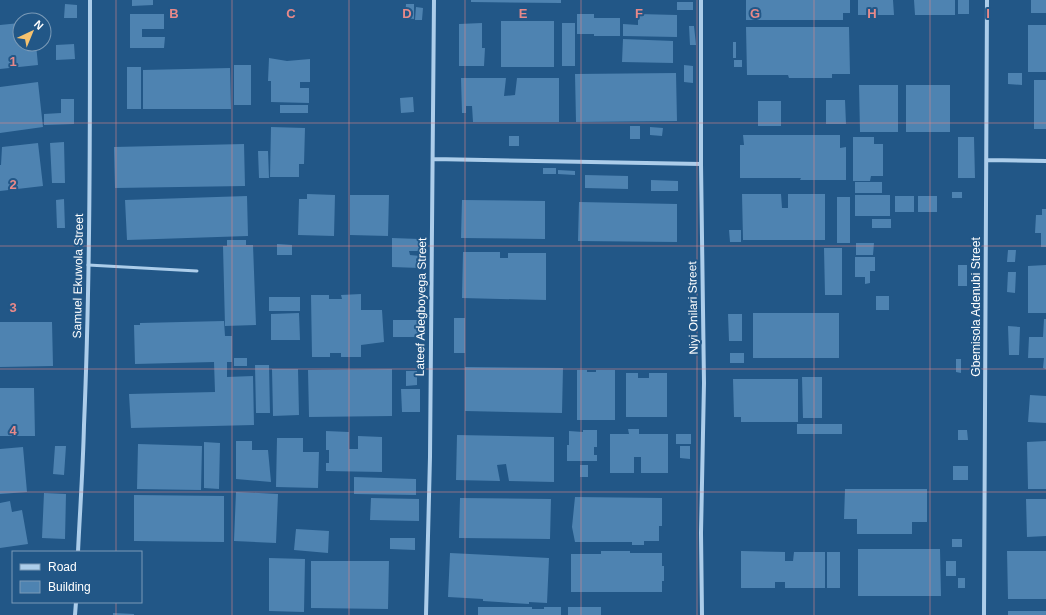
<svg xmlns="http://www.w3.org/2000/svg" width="1046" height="615" font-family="Helvetica,sans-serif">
<rect width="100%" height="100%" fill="#225787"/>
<!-- building -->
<path fill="#4e83b1" d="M132,0H153V5L132,6Z
M471,0H561V3L471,2Z
M746,0H850V13H843V20H746Z
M858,0H893L894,15H858Z
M914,0H955V15H915Z
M958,0H969V14H958Z
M1031,0H1046V13H1031Z
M677,2H693V10H677Z
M65,4L77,5V18H64Z
M406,4H414V19L405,18Z
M416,7L423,8L422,20H415Z
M130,14H164V29H142V37H165L164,48H130Z
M577,14H594V18H620V36H594V34H577Z
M638,14L677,15V37L623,36V24L638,25Z
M501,21H554V67H501Z
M20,23V44H36L38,65L0,69V25Z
M482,23V48H485L484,66H459V24Z
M562,23H575V66H562Z
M1028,25H1046V72H1028Z
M689,26H694L696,45H690Z
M746,27H849L850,74H832V78H789L788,75H747Z
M623,39L673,41V63L622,62Z
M733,42H736V58H733Z
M74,44L75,59L56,60V45Z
M269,58L287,61L310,59V82H300V88H309V103L271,102V81H268Z
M734,60H742V67H734Z
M234,65H251V105H234Z
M684,65L693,66V83L684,82Z
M127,67H141V109H127Z
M230,68L231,109H143V70Z
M676,73L677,121L576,122L575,74Z
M1008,73H1022V85L1008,84Z
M461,78H506L504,96L515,95L517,78H559V122H473L472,106H466V113H462Z
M1034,80H1046V129H1034Z
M38,82L43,127L0,133V87Z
M859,85H898V132H860Z
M906,85H950V132H906Z
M413,97L414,112L401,113L400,98Z
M61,99H74V124L44,125V114L61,113Z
M826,100H845L846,124H826Z
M758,101H781V126H758Z
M280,105H308V113H280Z
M630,126H640V139H630Z
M271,127L305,128L304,164H299V177H270Z
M650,127L663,128L662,136L650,135Z
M743,135H840V148L846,147V180H800L801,178H740V145H744Z
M509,136H519V146H509Z
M853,137H874V144H883V176H871L870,181H853Z
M958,137H974L975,178H958Z
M64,142L65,183H52L50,143Z
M38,143L43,186L0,191V165H1L2,147Z
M244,144L245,186L115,188L114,147Z
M258,151H268L269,178H259Z
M543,168H556V174H543Z
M558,170L575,171V175L558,174Z
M585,175L628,176V189L585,188Z
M651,180L678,181V191H651Z
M855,182H882V193H855Z
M952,192H962V198H952Z
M307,194L335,195L334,236L298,235L299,199H307Z
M742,194H781L782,208H788V194H825V240H743Z
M350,195H389L388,236L350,235Z
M855,195H890V216H855Z
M247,196L248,236L127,240L125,200Z
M895,196H914V212H895Z
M918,196H937V212H918Z
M837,197H850V243H837Z
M64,199L65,228H57L56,200Z
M462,200L545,201V239L461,238Z
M579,202L677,204V242L578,241Z
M1042,209H1046V247H1041V233H1035L1036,215H1042Z
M872,219H891V228H872Z
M729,230H741V242H730Z
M392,238L419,239V251H409L410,255L420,256V268L392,267Z
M227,240H246V245H253L256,325L225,326L223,246H227Z
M856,243H874L873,255H856Z
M277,244L292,245V255H277Z
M824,248H842V295H825Z
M1008,250H1016L1015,262H1007Z
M463,252H500V258H508V253H546V300L462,298Z
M855,257H875V271H870V283L865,284V277H855Z
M958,265H967V286H958Z
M1046,265V313H1028V266Z
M1008,272H1016L1015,293L1007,292Z
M361,294V310H382L384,342L361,345V357H341V353H330V357H312L311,295H329V299H342L341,295Z
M876,296H889V310H876Z
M269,297H300V311H269Z
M299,313L300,340H271V314Z
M753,313H839V358H753Z
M728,314H742V341H729Z
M454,318H465V353H454Z
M1044,319H1046V369L1043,368L1044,358H1028L1029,337H1043Z
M393,320H420V337H393Z
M224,321L225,336H232V362H227V377L253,376L254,425L131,428L129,394L215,392L214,362L135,364L134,325H140V323Z
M0,322H52L53,366L0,367Z
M1008,326L1020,327L1019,355H1009Z
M730,353H744V363H730Z
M234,358H247V366H234Z
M956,359H961V373L956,372Z
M255,365H269L270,413H256Z
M465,367L563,368L562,413L465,411Z
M272,369H298L299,415L273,416Z
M392,369V416L309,417L308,370Z
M577,370H587V372H596V370H615V420H577Z
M406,371H417V385L406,386Z
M626,373H638V378H649V373H667V417H626Z
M802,377H822V418H803Z
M733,379H798V422H741V417H734Z
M0,388H34L35,436H0Z
M401,389H420V412H402Z
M1030,395L1046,396V423L1028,422Z
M797,424H842V434H797Z
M628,429H639V434H668V473H641V457H634V473H610V434H629Z
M583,430H597V447H594V455H597V461H567V445H569V431L583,432Z
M958,430H967L968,440H958Z
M326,431L349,432V449H358V436L382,437V472L326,471V463H329V450H326Z
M676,434H691V444H676Z
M457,435L554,437V482L509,481L506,464L497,465L500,481L456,480Z
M277,438H303V452H319L318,488L276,487Z
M236,441H252V450H268L271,482L236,479Z
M1046,441V489H1028L1027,442Z
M204,442L220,443L219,489L204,488Z
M138,444L202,446L201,490L137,489Z
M55,446H66L64,475L53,474Z
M680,446H690V459L680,458Z
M23,447L27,492L0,494V449Z
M580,465H588V477H580Z
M953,466H968V480H953Z
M354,477L416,479V495L354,494Z
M845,489H927V522H912V534H857V519H844Z
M236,492L278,494L276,543L234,541Z
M44,493L66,494L65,539L42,538Z
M134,495L224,496V542L134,541Z
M575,497L662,498V526H659V541H644V545H632V542H575L572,527Z
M371,498L419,499V521L370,520Z
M460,498L551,499L550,539L459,538Z
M1026,499H1046V536L1027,537Z
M10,501L12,512L22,510L28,544L0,548V503Z
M296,529L329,531L328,553L294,550Z
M390,538H415V550L390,549Z
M952,539H962V547H952Z
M858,549H940L941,596H858Z
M601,551H630V553H662V566H664V581H662V592H571V554H601Z
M741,551L785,552V561H793L794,552H825V588H785V582H775V588H741Z
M1007,551H1046V599H1008Z
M827,552H840V588H827Z
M450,553L549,558L547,603L529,602V604L483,601V599L448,597Z
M269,558L305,559L304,612L269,611Z
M311,561H389L388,609L311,608Z
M946,561H956V576H946Z
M958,578H965V588H958Z
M478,607H532V609H544V607H561V615H478Z
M568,607H601V615H568Z
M1008,611H1046V615H1008Z
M113,613L134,614V615H113Z"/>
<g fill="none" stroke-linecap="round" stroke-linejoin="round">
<!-- lane -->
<path stroke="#accdea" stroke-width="3" d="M88,265L197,271"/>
<!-- street -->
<path stroke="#accdea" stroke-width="4" d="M701,0V164L704,383L701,533L702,615
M433,159L701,164
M987,160L1046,161
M78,552C80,510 83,468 84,425C90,284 90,142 90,0
M75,615L76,602
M426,615L430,457L434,0
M984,615L987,0"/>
</g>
<!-- grid -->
<path fill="none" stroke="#e88989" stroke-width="1" stroke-opacity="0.55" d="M116,0V552M232,0V615M349,0V615M465,0V615M581,0V615M697,0V615M814,0V615M930,0V615M0,123H1046M0,246H1046M0,369H1046M0,492H1046M116,602V615"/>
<g text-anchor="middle" stroke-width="4" stroke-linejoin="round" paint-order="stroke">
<!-- street labels -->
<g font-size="12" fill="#fff" stroke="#225787">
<text transform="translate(78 276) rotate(-89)" y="4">Samuel Ekuwola Street</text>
<text transform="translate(421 307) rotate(-89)" y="4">Lateef Adegboyega Street</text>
<text transform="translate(976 307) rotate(-90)" y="4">Gbemisola Adenubi Street</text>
<text transform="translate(693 308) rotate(-91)" y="4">Niyi Onilari Street</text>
</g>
</g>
<g font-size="13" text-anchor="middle" font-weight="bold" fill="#e88989" stroke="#225787" stroke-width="4" stroke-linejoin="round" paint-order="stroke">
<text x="174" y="18">B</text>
<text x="291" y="18">C</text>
<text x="407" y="18">D</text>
<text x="523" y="18">E</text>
<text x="639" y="18">F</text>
<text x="755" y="18">G</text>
<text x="872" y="18">H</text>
<text x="988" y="18">I</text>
<text x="13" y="66">1</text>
<text x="13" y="189">2</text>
<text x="13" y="312">3</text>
<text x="13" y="435">4</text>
</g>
<!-- legend -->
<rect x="12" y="551" width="130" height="52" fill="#225787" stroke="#7a9ab7"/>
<rect x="20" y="564" width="20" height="6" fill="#accdea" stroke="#7a9ab7"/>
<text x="48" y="571" font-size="12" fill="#ffffff">Road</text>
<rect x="20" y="581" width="20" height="12" fill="#4e83b1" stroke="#7a9ab7"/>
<text x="48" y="591" font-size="12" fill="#ffffff">Building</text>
<!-- north arrow -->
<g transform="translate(32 32) rotate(44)"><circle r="19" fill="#225787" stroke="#7a9ab7"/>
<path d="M0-3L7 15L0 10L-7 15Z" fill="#f6c26e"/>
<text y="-6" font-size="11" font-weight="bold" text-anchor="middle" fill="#ffffff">N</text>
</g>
</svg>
